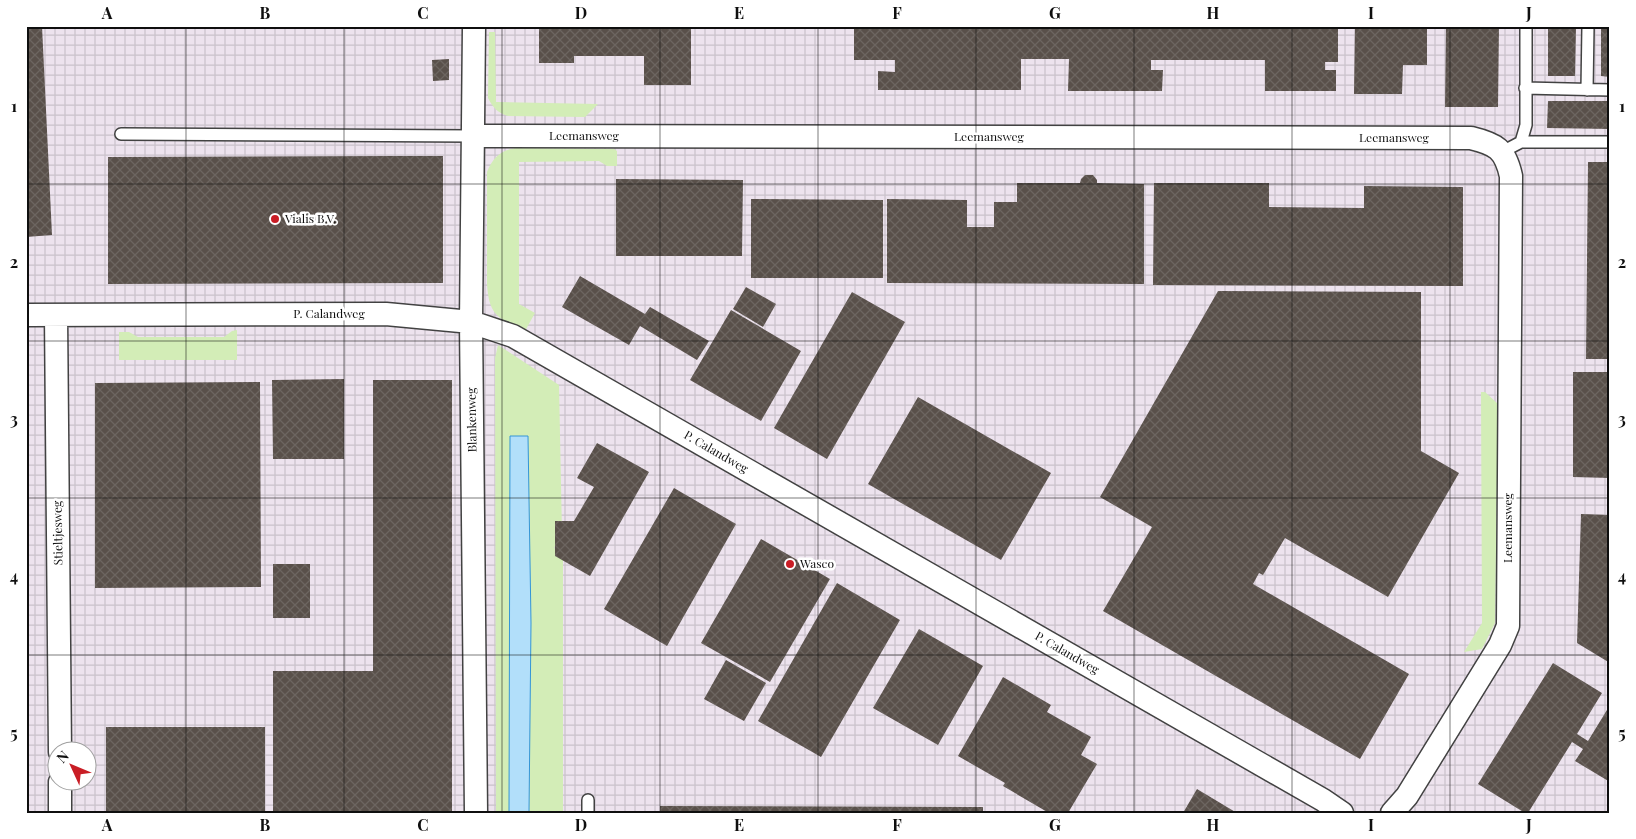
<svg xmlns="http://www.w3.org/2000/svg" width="1636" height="839" font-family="'Playfair Display',serif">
<defs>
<pattern id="industrial-grid" width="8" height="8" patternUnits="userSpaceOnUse" patternTransform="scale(1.25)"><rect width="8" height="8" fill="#ede3ee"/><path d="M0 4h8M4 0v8" fill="none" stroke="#cac2cb"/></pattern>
<pattern id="building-cross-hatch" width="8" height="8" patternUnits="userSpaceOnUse" patternTransform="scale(1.25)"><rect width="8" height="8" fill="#59504a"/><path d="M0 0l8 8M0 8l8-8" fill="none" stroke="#6c6560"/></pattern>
</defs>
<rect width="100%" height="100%" fill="#fffcf1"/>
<!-- industrial -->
<path fill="url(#industrial-grid)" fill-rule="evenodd" d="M26,26H1610V813H26ZM58,752H88V782H58Z"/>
<!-- green -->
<path fill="#d3edb7" d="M489,32H495L496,102L598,104L585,117L508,116C498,113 493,108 488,98Z
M516,148L614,149L617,151V166H607L599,161L519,162V304L535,313L525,331C498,318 489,316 487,284V172C493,157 501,150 516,148Z
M237,330V360H119V332H129L138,337H224L232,331Z
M498,345L559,385L562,534L554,548L563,553V813H496L495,358Z
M1481,392H1485L1498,404L1495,623L1482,649L1464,652L1482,623Z"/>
<!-- water -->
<path fill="#b2dffa" stroke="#3495d6" d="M510,436H528L531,623L529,813H509Z"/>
<!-- building -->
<path fill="url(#building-cross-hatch)" d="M26,26H42L52,235L26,237Z
M539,26H691V85H644V56H574V63H539Z
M854,26H1338V62H1325V70H1336V91H1265V60H1151V70H1163L1162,91H1068L1069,59H1021V90H878V71L895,72V60H854Z
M1355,26H1427V65H1403L1402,94H1354Z
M1446,26H1499L1498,107H1445Z
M1548,26H1576L1575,76H1548Z
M1601,26H1610V77L1601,76Z
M449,59V80L433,81L432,60Z
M1548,101H1610V129L1547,128Z
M394,156H443V283L108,284V157Z
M1588,162H1610V359H1586Z
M1085,175H1093L1097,180V183L1144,184V284L887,283V199L967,200V227H994V202H1017V183H1080L1081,179Z
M616,179L743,180L742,256H616Z
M1154,183H1269V207L1364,208V186L1463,187V286L1153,285Z
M751,199L883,200V278H751Z
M580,276L645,314L650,307L709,341L697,360L640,326L629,345L562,307Z
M746,287L776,304L763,327L733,309Z
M1218,291L1421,292V451L1459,473L1388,597L1285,538L1263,575L1259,573L1253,584L1409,674L1360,759L1103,611L1152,527L1100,497Z
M852,292L905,322L827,459L774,428Z
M731,310L801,351L761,421L690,380Z
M1573,372H1610V478L1573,477Z
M344,379V459H273L272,380Z
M373,380H452V813H273V671H373Z
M260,382L261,587L95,588V383Z
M918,397L1051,473L1001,560L868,484Z
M597,443L649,472L590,576L555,556V521H574L594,487L577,478Z
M674,488L736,524L667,646L604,609Z
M1581,514L1610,515V663L1577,643Z
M761,539L830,579L770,682L701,643Z
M273,564H310V618H273Z
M837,583L900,620L821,757L758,721Z
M919,629L983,666L938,745L873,708Z
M726,660L766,683L744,721L704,699Z
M1553,663L1602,693L1577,734L1588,741L1610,705V782L1575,761L1583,749L1572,742L1528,813H1525L1478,784Z
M1003,677L1051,705L1047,712L1091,737L1081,755L1097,764L1068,813H1049L1003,786L1005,783L958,756Z
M106,727H265V813H106Z
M1197,789L1237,813H1183Z
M660,806L983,807V813H660Z"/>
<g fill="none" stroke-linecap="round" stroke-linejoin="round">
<!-- service casing -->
<g stroke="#424242" stroke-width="14">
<path id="service" d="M1525,88L1610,90
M1587,90L1588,26
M121,134L473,136
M1521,142H1610
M1502,152L1521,142L1526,125V26
M588,813V800"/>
</g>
<!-- minor casing -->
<g stroke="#424242" stroke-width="25">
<path id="minor" d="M474,26L471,322L476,813
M473,136L1471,138C1496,144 1505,149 1511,176L1508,626L1500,645L1407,796L1392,813
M26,315L386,314L471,322L513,336L1323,800L1342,813
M56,315L60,752
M60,782V813"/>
</g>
<!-- service -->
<use href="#service" stroke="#fff" stroke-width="11"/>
<!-- minor -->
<use href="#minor" stroke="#fff" stroke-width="22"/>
</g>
<!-- grid -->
<path fill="none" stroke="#0f0f0f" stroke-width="1" stroke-opacity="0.55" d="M186,26V813M344,26V813M502,26V813M660,26V813M818,26V813M976,26V813M1134,26V813M1292,26V813M1450,26V813M26,184H1610M26,341H1610M26,498H1610M26,655H1610"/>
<!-- markers -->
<g fill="#c91d25" stroke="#fff" stroke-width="2">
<circle cx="275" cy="219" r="5"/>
<circle cx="790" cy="564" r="5"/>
</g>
<g text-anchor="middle" stroke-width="5" stroke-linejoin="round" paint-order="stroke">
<!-- street labels -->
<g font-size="12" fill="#0f0f0f" stroke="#fff">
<text x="584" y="140">Leemansweg</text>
<text x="989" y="141">Leemansweg</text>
<text x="1394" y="142">Leemansweg</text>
<text x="329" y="318">P. Calandweg</text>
<text transform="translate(472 420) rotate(-91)" y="4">Blankenweg</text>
<text transform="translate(716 452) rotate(30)" y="4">P. Calandweg</text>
<text transform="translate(1508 528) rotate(-90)" y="4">Leemansweg</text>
<text transform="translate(58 533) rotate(-91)" y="4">Stieltjesweg</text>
<text transform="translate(1067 653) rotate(30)" y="4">P. Calandweg</text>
</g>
<!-- poi labels -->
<g font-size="12" fill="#0f0f0f" stroke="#fff" text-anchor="start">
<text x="285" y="223">Vialis B.V.</text>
<text x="800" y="568">Wasco</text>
</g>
</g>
<!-- border -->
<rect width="1636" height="839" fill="none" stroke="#ffffff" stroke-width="55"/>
<!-- north arrow -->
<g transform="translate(72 766) rotate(314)"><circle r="24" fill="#ffffff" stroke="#9f9f9f"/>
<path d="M0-4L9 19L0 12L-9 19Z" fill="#c91d25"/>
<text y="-8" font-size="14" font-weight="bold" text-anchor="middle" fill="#0f0f0f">N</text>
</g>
<rect x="28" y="28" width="1580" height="784" fill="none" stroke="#0f0f0f" stroke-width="2"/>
<g font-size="16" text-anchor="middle" font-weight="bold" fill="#0f0f0f">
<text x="107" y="19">A</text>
<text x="265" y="19">B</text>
<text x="423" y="19">C</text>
<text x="581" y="19">D</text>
<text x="739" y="19">E</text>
<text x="897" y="19">F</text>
<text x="1055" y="19">G</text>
<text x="1213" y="19">H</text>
<text x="1371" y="19">I</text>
<text x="1529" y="19">J</text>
<text x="14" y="112">1</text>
<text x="1622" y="112">1</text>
<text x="14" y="268">2</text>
<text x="1622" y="268">2</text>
<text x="14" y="425">3</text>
<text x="1622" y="425">3</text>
<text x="14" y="582">4</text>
<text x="1622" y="582">4</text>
<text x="14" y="739">5</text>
<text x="1622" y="739">5</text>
<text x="107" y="831">A</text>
<text x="265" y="831">B</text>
<text x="423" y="831">C</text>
<text x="581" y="831">D</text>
<text x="739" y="831">E</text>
<text x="897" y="831">F</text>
<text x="1055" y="831">G</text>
<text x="1213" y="831">H</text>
<text x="1371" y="831">I</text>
<text x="1529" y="831">J</text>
</g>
</svg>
